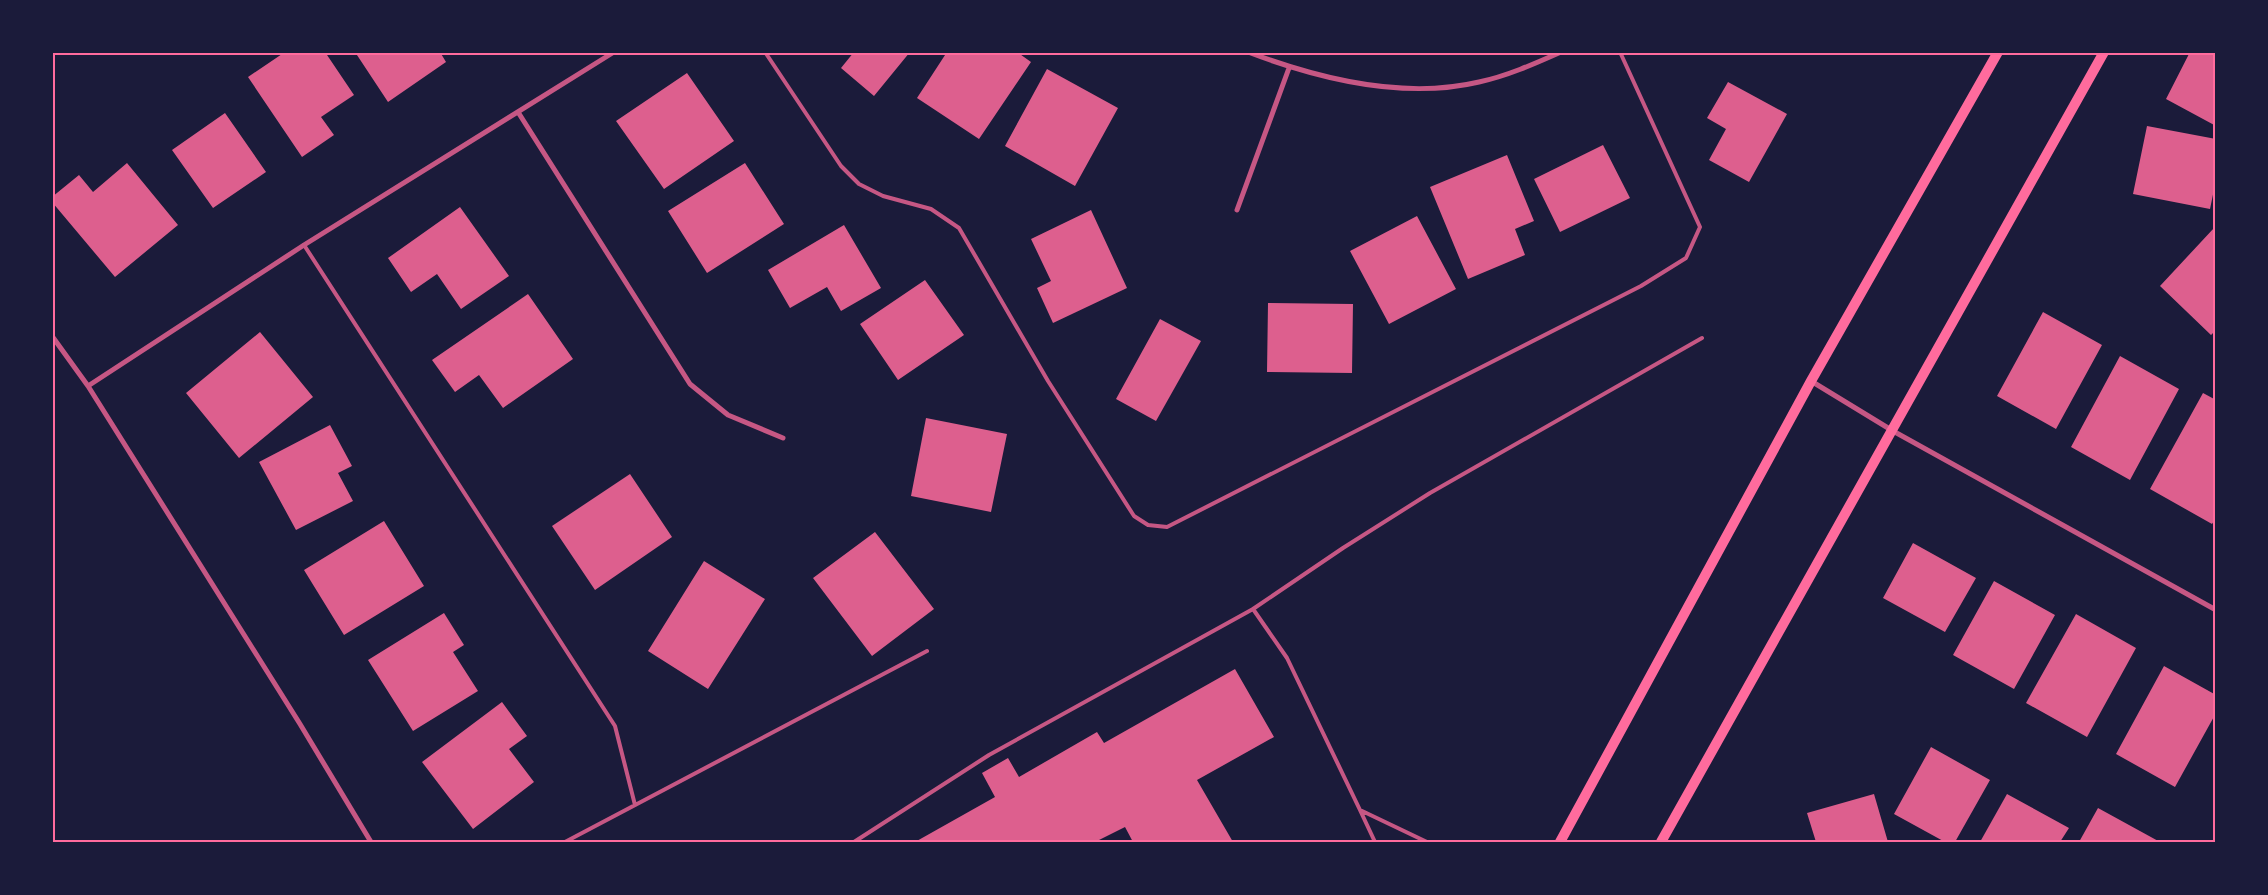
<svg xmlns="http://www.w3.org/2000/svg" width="2268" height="895" font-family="'Public Sans',sans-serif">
<rect width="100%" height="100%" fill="#1b1b3a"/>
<!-- building -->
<path fill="#dd5f8e" d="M285,52H325L354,95L321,117L334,135L302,157L248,77Z
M355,52H440L446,62L388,102Z
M854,52H910L874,96L841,68Z
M947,52H1017L1031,62L979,139L917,98Z
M2190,52H2216V126L2166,99Z
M1047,69L1118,108L1075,186L1005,146Z
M687,73L734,141L664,189L616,121Z
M1728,82L1787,114L1749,182L1709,160L1726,129L1707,118Z
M225,113L266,172L213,208L172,150Z
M2147,126L2216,139V180L2210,209L2133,194Z
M1603,145L1630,198L1560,232L1534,179Z
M1507,155L1534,221L1515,229L1525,255L1468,279L1430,187Z
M127,163L178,225L115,277L52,202V197L79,175L93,192Z
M745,163L784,224L707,273L668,211Z
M460,207L509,276L461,309L437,274L411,292L388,258Z
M1091,210L1127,288L1053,323L1037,288L1051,281L1031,239Z
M1417,216L1456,289L1389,324L1350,251Z
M844,225L881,288L841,311L827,287L790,308L768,270Z
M2214,228L2216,230V330L2211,335L2160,286Z
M925,280L964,335L898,380L860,324Z
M528,294L573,359L503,408L479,375L455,392L432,360Z
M1268,303L1353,304L1352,373L1267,372Z
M2043,312L2102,345L2056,429L1997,396Z
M1160,319L1201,341L1156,421L1116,399Z
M260,332L313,397L239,458L186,393Z
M2120,356L2179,389L2130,480L2071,447Z
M2203,393L2216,400V518L2212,524L2150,489Z
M926,418L1007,434L991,512L911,496Z
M330,425L352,466L338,473L353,501L296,530L259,462Z
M630,474L672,537L595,590L552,526Z
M384,521L424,586L344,635L304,570Z
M875,532L934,609L872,656L813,578Z
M1913,543L1976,578L1945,632L1883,598Z
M704,561L765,599L708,689L648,651Z
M1994,581L2055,615L2014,689L1953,655Z
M444,613L464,645L453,652L478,691L413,731L368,660Z
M2076,614L2136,648L2087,737L2026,703Z
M2164,666L2216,695V713L2175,787L2116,754Z
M1235,669L1274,737L1197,780L1233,842H1133L1125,827L1095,842H915L995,797L982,773L1008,758L1019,777L1097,732L1104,743Z
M502,702L527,736L509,749L534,782L473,829L422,762Z
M1931,747L1990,780L1955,842H1945L1894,814Z
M1874,794L1888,842H1816L1807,813Z
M2007,794L2069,828L2060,842H1980Z
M2098,808L2160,842H2079Z"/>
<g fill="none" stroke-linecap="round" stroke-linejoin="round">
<!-- service -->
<path stroke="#c65784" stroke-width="4" d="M765,52L841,166L859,184L883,196L931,209L959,228L1048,381L1134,516L1148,525L1167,527L1641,286L1686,258L1700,227L1620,52
M304,245L615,726L635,805
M1253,609L1343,548L1430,493L1702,338
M1360,810L1375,842
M565,842L927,651
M854,842L989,755L1253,609L1287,658L1360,810L1427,842"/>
<!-- minor -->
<path stroke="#c65784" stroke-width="5" d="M1248,52C1319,79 1403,100 1479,82C1507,76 1534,64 1561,52
M518,112L690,384L728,415L783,438
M1237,210L1289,68
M52,336L88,386L300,724L371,842
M1811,381L1893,431L2216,610
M88,386L304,245L614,52"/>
<!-- secondary -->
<path stroke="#ff6b9d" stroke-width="10" d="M1560,842L1811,381L1998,52
M1661,842L2104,52"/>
</g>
<!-- border -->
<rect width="2268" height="895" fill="none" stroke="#1b1b3a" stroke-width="108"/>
<rect x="54" y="54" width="2160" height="787" fill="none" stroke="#ff6b9d" stroke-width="2"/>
</svg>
